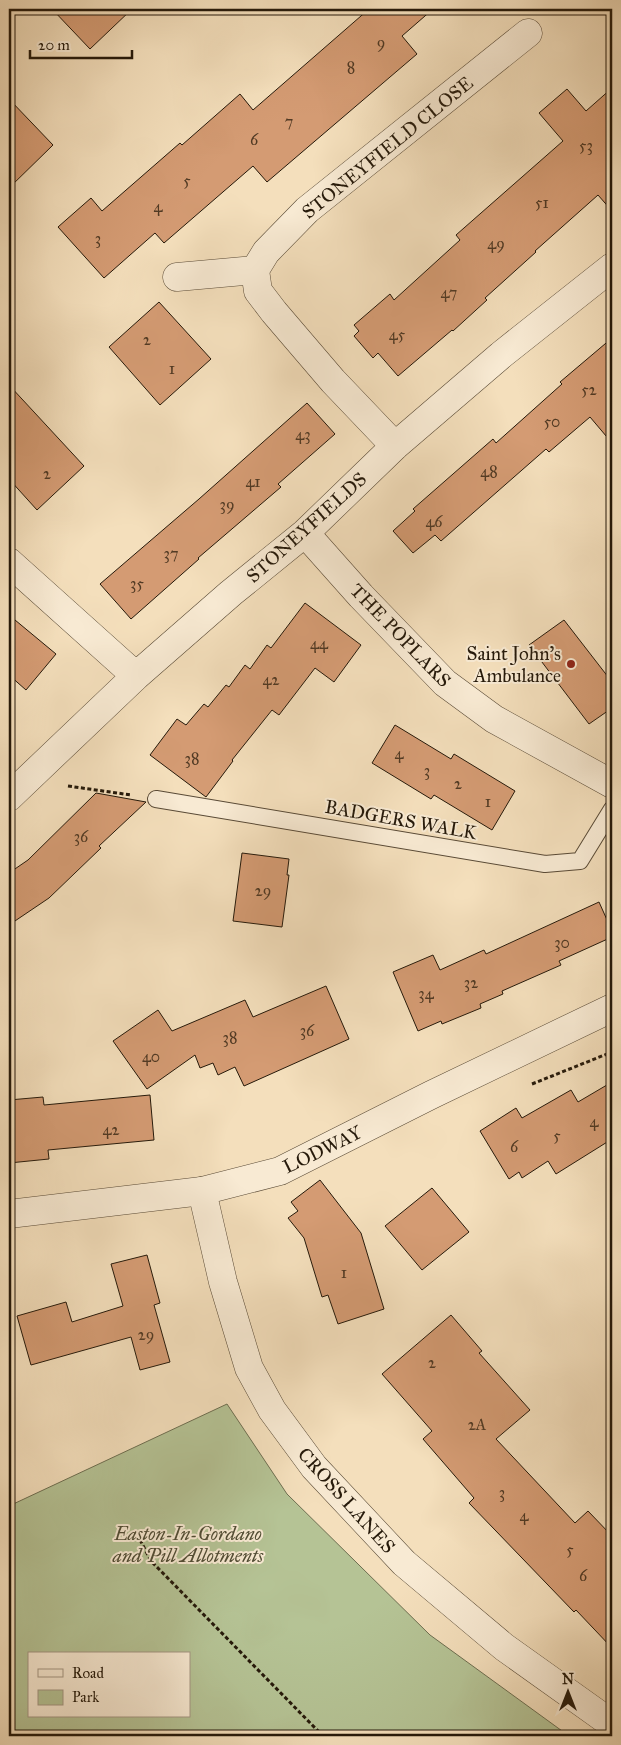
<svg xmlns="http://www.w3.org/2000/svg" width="621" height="1745" font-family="'IM FELL Great Primer',serif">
<rect width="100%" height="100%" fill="#f4dfbc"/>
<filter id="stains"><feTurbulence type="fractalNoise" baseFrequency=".004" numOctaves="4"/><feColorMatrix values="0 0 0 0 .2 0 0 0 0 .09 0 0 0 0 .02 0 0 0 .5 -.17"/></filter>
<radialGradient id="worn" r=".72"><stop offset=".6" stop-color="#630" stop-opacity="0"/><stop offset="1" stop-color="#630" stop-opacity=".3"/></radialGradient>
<!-- green -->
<path fill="#b5c395" stroke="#6d6e50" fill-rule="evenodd" d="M227,1404L287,1494L430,1635L569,1736H9V1506ZM29,1654H189V1716H29Z"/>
<!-- building -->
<path fill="#d49b73" stroke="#25190a" d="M52,9H132L90,49Z
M369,9H433L402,36L417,54L267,182L253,166L164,243L155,233L104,278L58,227L91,198L102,211L180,143L182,145L240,94L253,110Z
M612,88V211L598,195L535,251L536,252L485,298L487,300L453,331L452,330L398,376L378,353L373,358L354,336L359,331L354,325L390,294L394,300L460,240L456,235L563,141L539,113L567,89L586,111Z
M9,99L53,145L9,188Z
M159,302L211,359L160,405L109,347Z
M612,338V443L590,417L549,452L546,449L441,541L435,535L413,553L393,531L415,511L413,509L493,439L496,443L562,384L560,382Z
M9,385L84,466L37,510L9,479Z
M307,403L335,434L278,484L281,487L198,558L199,559L131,619L100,584L199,499Z
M305,603L361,645L334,682L315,668L279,715L272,710L232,760L233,761L206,797L150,755L177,719L186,725L204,704L208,707L226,685L229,687L245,665L250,669L267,645L271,648Z
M9,615L56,654L26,690L9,675Z
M564,620L612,682V708L589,724L529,645Z
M395,725L451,759L454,754L515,791L492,830L434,795L431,799L372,763Z
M96,793L146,802L99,846L101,848L49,898L9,925V873L28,860Z
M242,853L289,859L287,875H289L282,927L233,921Z
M599,902L612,931V937L559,961L561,965L502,991L503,994L480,1004L481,1008L442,1024L441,1021L418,1031L393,972L433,955L440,970L484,950L486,954Z
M326,986L349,1039L244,1086L235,1067L218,1075L213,1063L200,1068L195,1055L147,1089L113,1041L158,1010L172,1031L245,1000L253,1017Z
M612,1082V1139L556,1174L548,1161L522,1178L519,1172L509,1179L480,1131L516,1108L522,1118L571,1090L578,1102Z
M150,1095L154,1140L48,1150L49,1159L9,1163V1100L43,1097L44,1105Z
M320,1180L361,1233L384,1309L338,1324L328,1295L322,1297L304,1238L288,1218L298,1211L291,1202Z
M432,1188L469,1232L422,1270L385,1226Z
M147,1255L160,1303L154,1305L170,1362L140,1370L131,1337L31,1365L17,1316L66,1302L72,1322L123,1306L111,1264Z
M451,1315L482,1351L479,1353L530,1410L496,1439L575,1523L588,1511L612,1536V1648L576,1610L574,1612L469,1503L474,1498L423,1439L432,1431L382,1374Z"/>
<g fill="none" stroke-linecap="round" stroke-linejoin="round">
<!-- service casing -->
<g stroke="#594a36" stroke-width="18">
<path id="service" d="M156,799L545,864L580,861L612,809"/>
</g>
<!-- minor casing -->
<g stroke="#594a36" stroke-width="29">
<path id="minor" d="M177,277L255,270
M395,446L333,381L274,312L258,291L255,270L266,252L307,210L528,33
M305,533L361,596L445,683L494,719L612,784
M9,562L136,676
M9,797L136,676L231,593L305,533L395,446L501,355L612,267
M202,1191L223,1282L249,1368L272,1410L314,1467L404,1563L504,1647L612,1724"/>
</g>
<!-- tertiary casing -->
<g stroke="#594a36" stroke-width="29">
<path id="tertiary" d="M9,1214L202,1191L280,1171L431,1095L612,1008"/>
</g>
<!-- path -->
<path stroke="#25190a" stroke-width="3" stroke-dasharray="4 2.5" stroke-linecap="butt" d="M68,786L131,795
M532,1084L612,1052
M137,1534L151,1561L323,1736"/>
<!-- service -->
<use href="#service" stroke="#f8ead3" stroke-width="16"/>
<!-- minor -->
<use href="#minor" stroke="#f8ead3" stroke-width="28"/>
<!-- tertiary -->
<use href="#tertiary" stroke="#f8ead3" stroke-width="28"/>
</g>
<!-- markers -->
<circle fill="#8f2418" stroke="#f8ead3" stroke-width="2" cx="571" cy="664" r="5"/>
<g text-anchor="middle" stroke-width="4" stroke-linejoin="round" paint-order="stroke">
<!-- number labels -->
<g font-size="16" fill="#513a24">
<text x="381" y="48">9</text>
<text x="351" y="73">8</text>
<text x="289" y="127">7</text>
<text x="254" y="145">6</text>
<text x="586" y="151">53</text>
<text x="187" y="186">5</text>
<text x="542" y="208">51</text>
<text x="158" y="212">4</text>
<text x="98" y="244">3</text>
<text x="496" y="249">49</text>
<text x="449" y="298">47</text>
<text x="397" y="340">45</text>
<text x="147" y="345">2</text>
<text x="172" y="374">1</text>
<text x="589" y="395">52</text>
<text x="552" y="427">50</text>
<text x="303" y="440">43</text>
<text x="489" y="477">48</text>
<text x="47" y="479">2</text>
<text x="253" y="487">41</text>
<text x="227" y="510">39</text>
<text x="434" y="527">46</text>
<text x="171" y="559">37</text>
<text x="137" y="589">35</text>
<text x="319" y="649">44</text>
<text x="271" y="685">42</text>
<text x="399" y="759">4</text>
<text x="192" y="764">38</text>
<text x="427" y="776">3</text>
<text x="458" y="789">2</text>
<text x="488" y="807">1</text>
<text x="81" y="842">36</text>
<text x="263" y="896">29</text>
<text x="562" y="948">30</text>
<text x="471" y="988">32</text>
<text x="426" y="999">34</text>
<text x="307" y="1036">36</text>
<text x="230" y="1043">38</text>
<text x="151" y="1062">40</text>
<text x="594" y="1127">4</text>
<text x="111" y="1135">42</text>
<text x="557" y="1141">5</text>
<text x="514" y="1152">6</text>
<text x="344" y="1278">1</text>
<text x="146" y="1340">29</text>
<text x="432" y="1368">2</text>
<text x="477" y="1430">2A</text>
<text x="502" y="1498">3</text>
<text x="524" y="1521">4</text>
<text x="570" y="1555">5</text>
<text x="583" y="1581">6</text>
</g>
<!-- street labels -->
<g font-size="19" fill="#25190a" stroke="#f8ead3">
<text transform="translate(387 147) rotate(-39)" y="7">STONEYFIELD CLOSE</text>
<text transform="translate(306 527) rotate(-42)" y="7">STONEYFIELDS</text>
<text transform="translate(401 635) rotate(46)" y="7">THE POPLARS</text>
<text transform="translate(401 819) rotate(10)" y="7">BADGERS WALK</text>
<text transform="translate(322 1149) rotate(-26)" y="7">LODWAY</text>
<text transform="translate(347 1500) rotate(48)" y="7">CROSS LANES</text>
</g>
<!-- poi labels -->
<g font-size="19" fill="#25190a" stroke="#f8ead3" text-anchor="end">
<text x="561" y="660">Saint John's<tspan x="561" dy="22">Ambulance</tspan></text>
</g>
<!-- park labels -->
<g font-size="19" font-style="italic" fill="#504c34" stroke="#f8ead3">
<text x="188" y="1540">Easton-In-Gordano<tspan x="188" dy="22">and Pill Allotments</tspan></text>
</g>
</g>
<!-- margin -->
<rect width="621" height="1745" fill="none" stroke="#f4dfbc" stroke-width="30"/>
<rect x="10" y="10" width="601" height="1725" fill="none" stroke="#25190a" stroke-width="2.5"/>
<rect x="15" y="15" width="591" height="1715" fill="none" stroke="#25190a"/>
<!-- legend -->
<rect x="28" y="1652" width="162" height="65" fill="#f8ead3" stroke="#a49683"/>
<rect x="38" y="1669" width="25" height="8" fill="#f8ead3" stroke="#a49683"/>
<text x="72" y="1678" font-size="15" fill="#25190a">Road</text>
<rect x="38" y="1690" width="25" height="15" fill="#b5c395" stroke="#a49683"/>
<text x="72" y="1702" font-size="15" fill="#25190a">Park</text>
<!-- north arrow -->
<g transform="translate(568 1692)" stroke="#f8ead3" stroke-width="4" paint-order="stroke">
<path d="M0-4L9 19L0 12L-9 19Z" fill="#25190a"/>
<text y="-8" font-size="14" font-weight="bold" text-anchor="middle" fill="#25190a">N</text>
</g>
<!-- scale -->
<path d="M30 50v8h102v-8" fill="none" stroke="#25190a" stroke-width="2.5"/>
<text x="38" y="50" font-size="15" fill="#25190a" stroke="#f8ead3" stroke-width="4" paint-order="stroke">20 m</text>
<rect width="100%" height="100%" filter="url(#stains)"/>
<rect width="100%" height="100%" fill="url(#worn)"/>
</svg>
